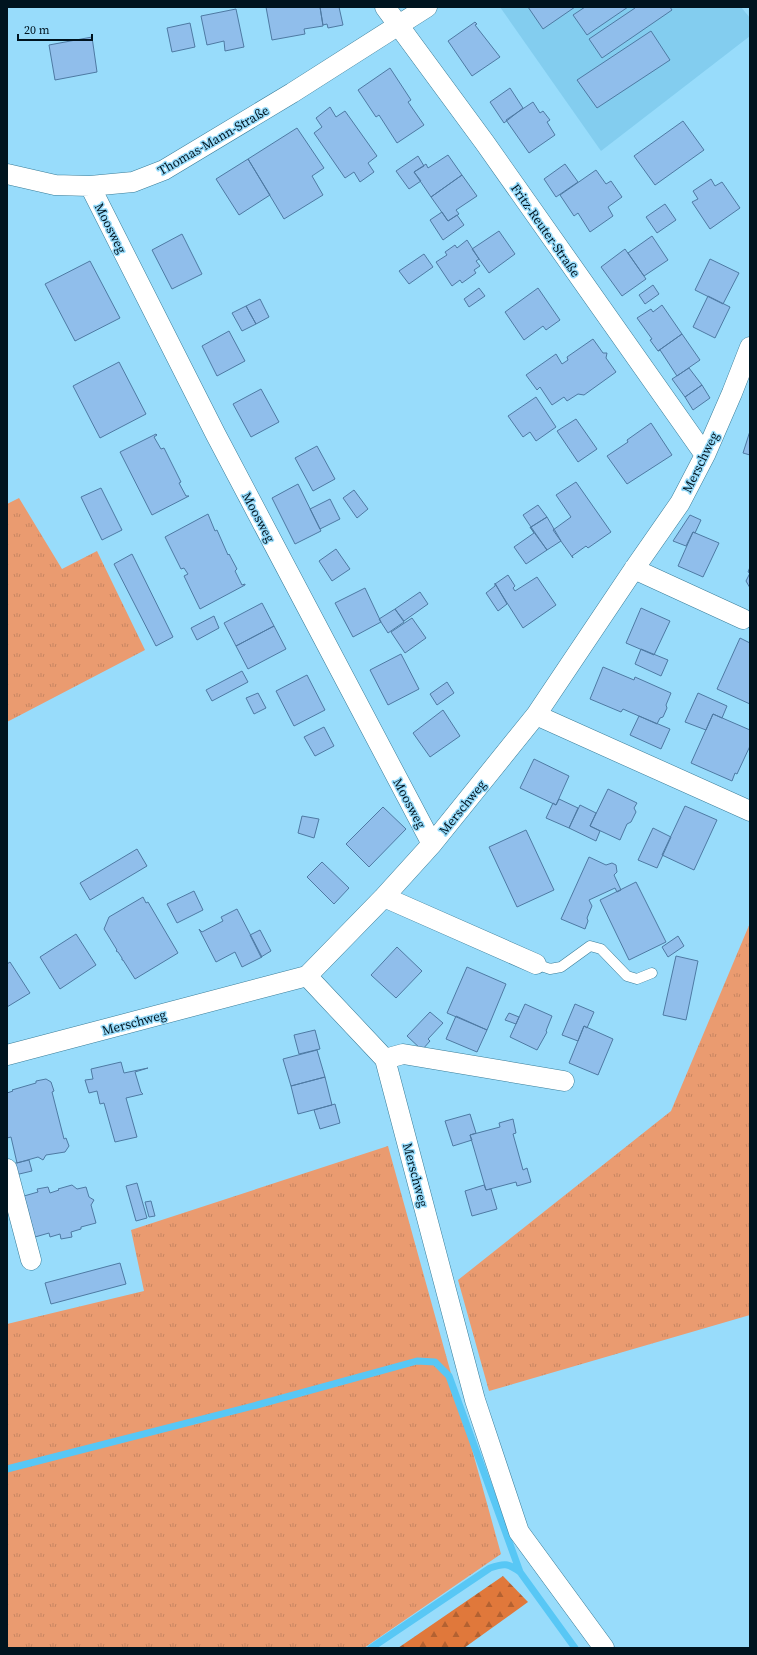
<svg xmlns="http://www.w3.org/2000/svg" width="757" height="1655" font-family="'Source Serif 4',serif">
<defs>
<pattern id="grass-tufts" width="24" height="20" patternUnits="userSpaceOnUse"><rect width="24" height="20" fill="#ea9b70"/><path d="M3 7l-1-3M5 7V3M7 7l1-3M15 17l-1-3M17 17v-4M19 17l1-3" fill="none" stroke="#c78561"/></pattern>
<pattern id="forest-firs" width="22" height="20" patternUnits="userSpaceOnUse"><rect width="22" height="20" fill="#e0783b"/><path d="M5 1l3.5 6h-7zM16 11l3.5 6h-7z" fill="#b36131"/></pattern>
</defs>
<rect width="100%" height="100%" fill="#98dcfb"/>
<!-- built -->
<path fill="#83cdef" d="M500,7H741L750,18V36L601,151Z"/>
<!-- grass -->
<path fill="url(#grass-tufts)" d="M19,498L62,569L97,551L145,650L7,722V504Z
M750,923V1315L489,1391L458,1280L671,1111Z
M388,1146L501,1554L364,1648H7V1324L144,1291L131,1230Z"/>
<!-- forest -->
<path fill="url(#forest-firs)" d="M503,1576L528,1602L464,1648H398Z"/>
<g fill="none" stroke-linecap="round" stroke-linejoin="round">
<!-- stream -->
<path stroke="#58c7f5" stroke-width="7" d="M7,1469L257,1405L417,1361L435,1362L449,1376L520,1572
M371,1648L490,1568C504,1563 508,1563 520,1572L575,1648"/>
</g>
<!-- building -->
<path fill="#90beeb" stroke="#4e7aa3" d="M266,7H320L323,26L304,29L305,34L272,40Z
M320,7H339L343,25L328,28L327,24L323,25Z
M528,7H575L543,29Z
M585,7H628L587,35L573,15Z
M634,7H670L672,10L602,58L589,39L635,8Z
M236,9L244,47L225,51L224,41L207,45L201,16Z
M475,22L477,24L475,25L500,57L472,76L448,41Z
M190,23L195,47L172,52L167,28Z
M651,31L670,60L597,108L577,80Z
M92,37L97,72L55,80L49,45Z
M390,68L411,100L408,102L424,125L397,143L379,115L376,117L358,90Z
M510,88L523,108L504,123L490,102Z
M533,102L540,113L543,111L550,120L547,122L555,135L529,153L506,120Z
M330,107L336,117L345,111L377,156L368,163L374,172L360,182L354,172L345,178L314,133L322,127L316,118Z
M683,121L704,150L655,185L634,156Z
M297,128L324,168L312,176L323,195L284,219L248,159Z
M448,155L462,175L431,197L414,172L426,164L428,168Z
M418,156L424,166L414,172L421,181L409,189L396,171Z
M248,159L270,195L239,215L216,179Z
M565,164L578,182L556,197L544,179Z
M596,170L606,184L611,181L622,197L608,207L613,216L590,232L578,213L574,216L560,195Z
M462,175L477,196L456,210L459,214L448,221L431,197Z
M711,179L715,186L722,182L740,208L710,229L692,202L698,199L693,191Z
M665,204L676,220L657,233L646,217Z
M442,212L448,221L457,215L464,225L443,240L430,220Z
M499,231L515,254L489,273L472,249Z
M182,234L202,274L172,289L152,250Z
M652,236L668,260L644,276L628,253Z
M467,240L479,259L476,261L480,266L474,270L476,273L462,283L460,280L452,286L436,262L447,255L445,252L455,245L457,248Z
M625,249L646,279L622,296L601,267Z
M424,254L433,267L409,284L399,271Z
M710,259L739,273L723,304L695,290Z
M90,261L120,318L75,341L45,284Z
M653,285L659,294L645,304L639,295Z
M479,288L485,296L469,307L464,299Z
M538,288L560,320L546,330L543,326L524,340L505,312Z
M708,296L730,307L715,338L693,327Z
M260,299L269,317L256,324L246,306Z
M662,305L682,334L658,351L650,340L652,339L637,318L651,309L653,312Z
M246,306L256,324L242,331L232,313Z
M229,331L245,361L217,376L202,346Z
M682,334L700,360L677,376L660,350L658,351Z
M593,339L603,353H607L606,358L616,372L584,395L578,394L567,401L564,397L552,405L540,387L537,390L526,375L556,354L562,364L568,360L567,357Z
M119,362L146,414L100,438L73,386Z
M689,368L702,385L685,397L672,379Z
M702,385L710,398L693,410L685,397Z
M261,389L279,422L251,437L233,404Z
M536,397L556,427L536,441L530,432L523,437L508,416Z
M576,419L597,449L578,462L557,431Z
M651,423L672,455L627,484L607,456L628,442L627,440Z
M750,431V455L743,453Z
M156,434L157,435L154,437L161,449L164,448L181,482L179,483L186,496H189L152,515L120,452Z
M317,446L335,479L313,491L295,458Z
M576,482L611,532L588,548L586,546L572,556L573,558L553,530L571,517L556,495Z
M298,484L321,531L295,544L272,498Z
M101,488L122,530L102,540L81,497Z
M354,490L368,509L357,518L343,498Z
M330,499L340,519L320,529L310,509Z
M538,505L547,517L531,527L523,515Z
M208,514L215,531L217,530L228,555L229,554L237,569L235,571L242,585L245,584V585L200,609L184,576L188,574L184,568L181,569L165,537Z
M690,515L701,520L695,533L693,532L686,546L673,541Z
M547,517L561,541L547,550L531,527Z
M530,527L547,550L526,564L514,547L534,533Z
M693,532L719,543L703,577L678,566Z
M336,549L350,569L332,581L319,561Z
M132,554L173,637L156,646L114,564Z
M750,567V588L746,581L750,573L748,572Z
M508,575L515,586L513,588L515,591L537,577L556,605L523,628L495,584Z
M495,583L507,604L498,611L486,593L495,586Z
M365,588L381,622L353,637L335,603Z
M420,592L428,604L404,621L395,609Z
M262,603L274,626L236,646L224,623Z
M641,608L670,621L654,655L626,643Z
M395,609L404,622L388,633L379,619Z
M214,616L219,628L197,640L191,628Z
M412,618L426,638L405,653L391,632Z
M274,626L286,649L248,669L236,646Z
M740,638L750,643V704L717,689Z
M641,649L668,660L661,676L635,664Z
M401,654L419,689L388,705L370,670Z
M603,667L634,680L635,677L671,693L666,705L667,708L663,717L660,718L657,724L623,709L621,712L590,699Z
M242,671L248,682L212,701L206,690Z
M307,675L325,710L294,726L276,691Z
M447,682L454,693L437,705L430,694Z
M258,693L266,708L254,714L246,698Z
M698,693L727,706L722,718L713,714L706,730L685,722Z
M443,710L460,736L430,757L413,733Z
M713,714L750,730V746L737,774L735,773L732,781L691,763Z
M639,716L670,729L661,749L630,735Z
M324,727L334,746L315,756L304,737Z
M534,759L569,776L556,805L520,788Z
M608,789L637,803L634,808L636,812L631,822L627,824L620,840L590,826Z
M559,799L578,808L569,828L546,818L553,803L556,805Z
M580,805L596,813L590,826L600,831L596,841L569,828Z
M685,806L717,820L694,870L662,855Z
M383,807L406,829L369,867L346,844Z
M302,816L319,819L314,838L298,833Z
M653,828L671,837L657,868L638,860Z
M526,830L554,890L517,907L489,847Z
M137,849L147,866L90,900L80,883Z
M589,857L606,865L612,863L616,865L617,872L614,875L621,890L617,892L615,888L589,900L592,906L587,918L588,921L585,929L561,919Z
M322,862L349,888L334,904L307,877Z
M636,882L666,942L629,960L600,900Z
M194,891L203,910L177,923L167,904Z
M143,897L146,903L148,902L178,953L135,979L123,960H122V958L118,952L116,951L117,950L104,929L109,917Z
M237,909L262,957L242,967L235,952L216,962L199,929L202,932L223,921L221,917Z
M260,930L271,951L261,957L250,935Z
M76,934L96,965L60,989L40,957Z
M678,936L684,946L668,957L662,947Z
M397,947L422,971L396,998L371,975Z
M676,956L698,961L686,1020L663,1015Z
M10,962L30,993L7,1007V964Z
M467,967L506,984L487,1030L447,1013Z
M525,1004L552,1016L546,1031L547,1032L537,1050L510,1037Z
M575,1004L594,1012L587,1028L584,1026L578,1041L562,1035Z
M430,1012L443,1023L428,1039L430,1041L422,1050L407,1036Z
M509,1013L519,1017L516,1024L505,1020Z
M456,1016L487,1030L477,1052L446,1039Z
M584,1026L613,1039L598,1075L569,1063Z
M315,1030L320,1049L299,1054L294,1035Z
M317,1050L325,1077L291,1086L283,1059Z
M121,1062L124,1073L148,1068L135,1072L141,1092L143,1094L126,1098L137,1137L115,1142L104,1103L100,1104L97,1091L89,1093L85,1080L93,1079L91,1069Z
M325,1077L332,1105L298,1114L291,1086Z
M46,1079L51,1082L54,1091L52,1092L64,1139L66,1138L69,1146L65,1152L46,1155L43,1160L38,1157L17,1163L11,1137L7,1138V1093L13,1091L12,1090L36,1083V1081Z
M335,1104L340,1123L320,1129L314,1110Z
M470,1114L476,1133L470,1135L472,1140L453,1146L445,1121Z
M513,1119L516,1133L513,1134L523,1170L527,1168L531,1182L517,1186L516,1182L486,1190L470,1135L500,1127L499,1123Z
M29,1160L32,1171L15,1175L12,1164Z
M137,1183L147,1218L136,1221L126,1186Z
M72,1185L77,1189L86,1187L89,1197L94,1200L91,1205L96,1223L81,1227V1229L71,1232L72,1237L61,1239L60,1234L50,1237L49,1233L35,1237L24,1196L38,1192L37,1189L48,1187L50,1193L59,1190L58,1189Z
M484,1185L486,1190L491,1189L497,1209L472,1216L465,1191Z
M151,1201L155,1216L149,1217L145,1202Z
M120,1263L126,1284L51,1304L45,1283Z"/>
<g fill="none" stroke-linecap="round" stroke-linejoin="round">
<!-- service casing -->
<g stroke="#397d99" stroke-width="11">
<path id="service" d="M536,964L550,969L561,967L590,946L601,949L627,976L637,979L652,973"/>
</g>
<!-- minor casing -->
<g stroke="#397d99" stroke-width="21">
<path id="minor" d="M385,7L485,143L705,455
M7,174L55,185L90,186L133,182L164,170L292,93L427,7
M90,186L216,435L432,844
M634,569L743,619
M536,715L750,811
M384,897L536,964
M307,976L385,1059L475,1400L519,1532L604,1648
M7,1055L307,976L384,897L432,844L536,715L634,569L680,503L705,455L732,393L750,347
M385,1059L403,1054L564,1081
M7,1169L31,1260"/>
</g>
<!-- service -->
<use href="#service" stroke="#fff" stroke-width="10"/>
<!-- minor -->
<use href="#minor" stroke="#fff" stroke-width="20"/>
</g>
<g text-anchor="middle" stroke-width="3" stroke-linejoin="round" paint-order="stroke">
<!-- street labels -->
<g font-size="13" fill="#00141f" stroke="#98dcfb">
<text transform="translate(213 140) rotate(-30)" y="5">Thomas-Mann-Straße</text>
<text transform="translate(111 228) rotate(63)" y="5">Moosweg</text>
<text transform="translate(546 230) rotate(55)" y="5">Fritz-Reuter-Straße</text>
<text transform="translate(700 462) rotate(-64)" y="5">Merschweg</text>
<text transform="translate(259 517) rotate(62)" y="5">Moosweg</text>
<text transform="translate(410 803) rotate(62)" y="5">Moosweg</text>
<text transform="translate(462 807) rotate(-51)" y="5">Merschweg</text>
<text transform="translate(134 1022) rotate(-15)" y="5">Merschweg</text>
<text transform="translate(416 1175) rotate(75)" y="5">Merschweg</text>
</g>
</g>
<!-- border -->
<rect width="757" height="1655" fill="none" stroke="#00141f" stroke-width="16"/>
<!-- scale -->
<path d="M18 34v6h74v-6" fill="none" stroke="#00141f" stroke-width="2"/>
<text x="24" y="34" font-size="12" fill="#00141f" stroke="#98dcfb" stroke-width="3" paint-order="stroke">20 m</text>
</svg>
